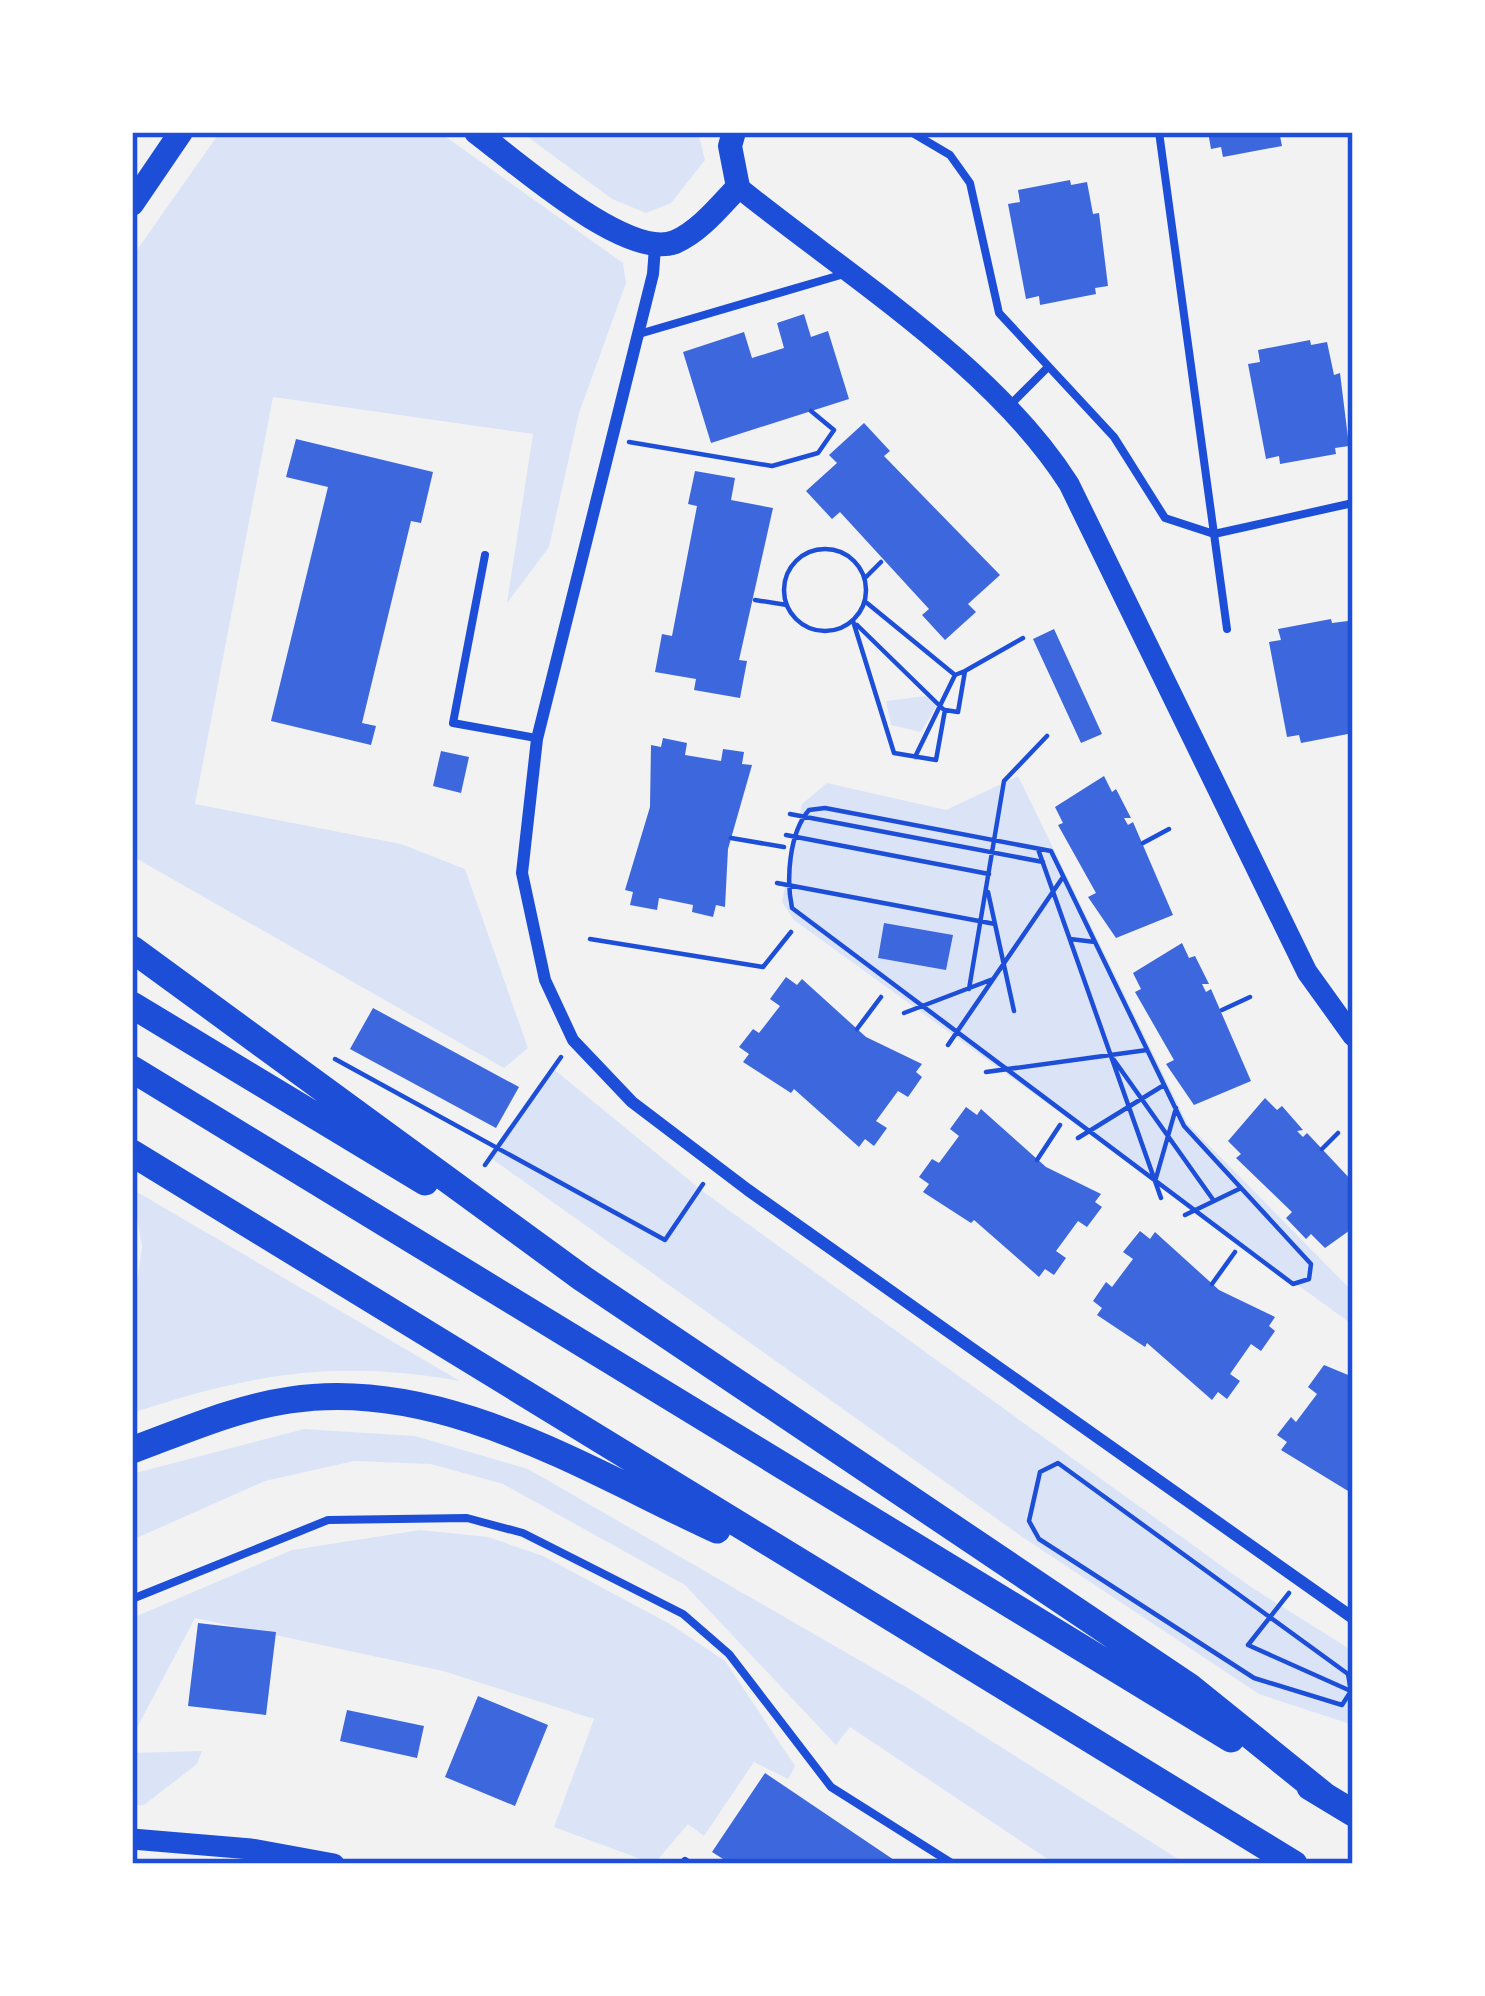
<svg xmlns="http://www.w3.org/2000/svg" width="1485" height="1996" font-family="Poppins,sans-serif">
<rect width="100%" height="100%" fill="#f2f2f2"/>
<!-- green -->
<path fill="#dbe4f7" d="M220,132H439L623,263L626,283L579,413L549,547L507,603L533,434L273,397L195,804L401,844L465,869L528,1048L504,1068L132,856V257Z
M521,132H698L705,160L671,203L646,213L612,199Z
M926,696L937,705L921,732L891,725L886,701Z
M1018,776L1187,1123L1353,1292V1325L794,920L782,902L802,804L827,783L946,810Z
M551,1067L705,1193L1251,1587L1353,1651V1725L1259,1694L1021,1536L488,1156Z
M132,1189L460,1381C336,1359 249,1374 132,1413V1320L142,1247Z
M304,1429L415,1436L528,1469L911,1690L1186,1864H1055L850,1727L836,1745L685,1585L503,1484L431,1464L354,1461L265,1481L132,1540V1474Z
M420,1530L488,1537L543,1556L670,1624L725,1661L795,1766L788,1779L754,1762L704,1836L688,1824L654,1864L554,1827L594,1719L443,1671L195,1618L132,1737V1618L292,1550Z
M202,1751L197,1764L144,1805H132V1753Z"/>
<!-- building -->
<path fill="#3d67dc" d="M1208,132H1292V134L1280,136L1282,146L1223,157L1221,147L1211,149Z
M1070,180L1071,185L1087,182L1093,214L1099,213L1108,286L1095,288L1096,294L1040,305L1039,296L1026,299L1008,204L1020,202L1018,190Z
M804,314L811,337L828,331L849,399L711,443L683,352L744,332L752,358L784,348L777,323Z
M1310,340L1311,345L1327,342L1334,375L1340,373L1349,446L1335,448L1336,454L1280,464L1279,456L1266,459L1248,364L1260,362L1258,350Z
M864,423L890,451L884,456L1000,575L968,604L976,612L945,640L922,615L929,609L840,512L832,519L806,491L837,463L829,455Z
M296,439L433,472L421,523L411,521L362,723L376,726L371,745L271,721L328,487L286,477Z
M695,471L735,478L731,500L773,508L739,660L747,661L740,698L694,690L696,679L655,672L662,634L672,636L697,506L688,504Z
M1331,619L1332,623L1348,621L1353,647V733L1301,743L1299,735L1287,737L1269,642L1281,640L1278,629Z
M1054,629L1102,734L1081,743L1033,639Z
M663,738L687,743L685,755L721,761L723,749L744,752L742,764L752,765L728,849L725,907L716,905L713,917L692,912L693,905L659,898L657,910L630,905L633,892L625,890L650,807L651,745L661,747Z
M441,751L469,757L461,793L433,786Z
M1104,776L1112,792L1116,789L1131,818H1124L1128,825L1133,822L1173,915L1116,938L1088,897L1096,893L1058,825L1063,823L1055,807Z
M884,923L953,935L946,970L878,958Z
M1182,943L1189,958L1195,956L1209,984H1202L1206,992L1211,989L1251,1081L1194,1105L1166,1064L1174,1060L1135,992L1141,989L1133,973Z
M786,977L797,985L802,979L866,1037L922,1064L916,1072L922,1077L908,1097L898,1091L876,1121L887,1128L874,1146L865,1139L859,1147L794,1089L791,1093L743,1062L749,1054L739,1047L753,1029L759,1033L780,1006L770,999Z
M373,1008L519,1087L496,1128L350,1049Z
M1265,1098L1277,1110L1282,1106L1303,1130L1297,1131L1303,1137L1307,1133L1353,1182V1228L1325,1248L1311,1234L1306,1239L1286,1218L1292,1212L1236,1158L1241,1154L1228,1141Z
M966,1107L977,1115L981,1109L1046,1167L1101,1194L1095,1202L1102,1207L1087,1227L1078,1221L1056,1251L1066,1258L1054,1275L1045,1269L1039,1277L974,1220L971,1223L923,1192L929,1184L919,1177L932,1159L939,1163L959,1136L950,1129Z
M1140,1231L1150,1239L1155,1232L1219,1290L1275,1317L1269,1326L1275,1331L1261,1351L1251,1344L1230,1374L1240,1381L1227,1399L1218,1392L1212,1400L1147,1343L1145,1347L1097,1315L1102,1308L1093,1301L1106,1282L1112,1287L1133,1259L1123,1252Z
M1324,1365L1353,1377V1494L1281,1450L1287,1442L1277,1435L1291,1417L1296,1422L1317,1394L1308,1387Z
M198,1623L276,1632L266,1715L188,1706Z
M478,1696L548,1725L515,1806L445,1777Z
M347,1710L424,1726L417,1758L340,1741Z
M765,1773L900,1864H731L712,1852Z"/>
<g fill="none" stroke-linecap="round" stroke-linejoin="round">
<!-- path -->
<path stroke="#1d4ed8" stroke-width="4.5" d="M629,442L772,466L818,453L834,430L811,411
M784 590a41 41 0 1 1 82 0a41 41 0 1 1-82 0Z
M865,578L881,562
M755,600L787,605
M867,603L955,675
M853,621L894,753L936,760L945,710L958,712L965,671L1023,638
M857,625L943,709
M915,757L955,675L965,671
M825,808L1051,851L1184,1126L1311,1264L1309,1279L1293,1284L792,908C786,879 789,833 809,810Z
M790,814L1043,862
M786,835L989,874
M731,838L784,847
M1143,843L1169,829
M1038,849L1161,1198
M777,883L995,924
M988,892L1014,1011
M590,939L763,967L791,932
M1070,939L1095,942
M969,989L1004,781L1047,736
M1222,1010L1250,997
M904,1013L993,979
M857,1029L881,997
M948,1045L1063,877
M335,1059L665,1240L703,1184
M1114,1060L1214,1201
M986,1072L1147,1050
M1078,1138L1164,1085
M1322,1149L1338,1133
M1037,1160L1060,1125
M485,1165L561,1057
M1156,1178L1176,1108
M1185,1215L1239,1189
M1212,1284L1235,1252
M1058,1463L1348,1674L1351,1691L1342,1705L1254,1678L1039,1539L1029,1521L1040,1472Z
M1289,1593L1248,1645L1353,1692"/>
<!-- service -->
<path stroke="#1d4ed8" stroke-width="8" d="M911,132L950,155L970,183L999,313L1114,437L1165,518L1214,534L1353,503
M1159,132L1227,629
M1352,173L1353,182
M639,334L844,274
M1009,406L1046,369
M485,555L453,723L536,738
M132,1599L328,1520L467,1518L523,1533L683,1614L729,1654L831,1787L953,1864
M685,1861L689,1864"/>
<!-- minor -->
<path stroke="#1d4ed8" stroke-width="12" d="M655,247L653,274L537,739L522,873L545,980L573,1040L632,1102L748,1190L1353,1618"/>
<!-- tertiary -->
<path stroke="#1d4ed8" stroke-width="21" d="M738,187C847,275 995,367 1069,484L1307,972L1353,1036
M132,1839L251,1849L334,1864"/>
<!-- secondary -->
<path stroke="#1d4ed8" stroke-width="24" d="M476,132C515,161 627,261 675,242C699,232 720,206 738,187L730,146L734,132
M132,204L181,132"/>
<!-- trunk -->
<path stroke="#1d4ed8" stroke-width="27" d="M132,949L582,1278L1190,1687L1325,1796
M132,1005L425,1182
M132,1069L1231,1739
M132,1153L1294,1864
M132,1450C184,1431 235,1408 290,1400C441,1377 586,1470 717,1530
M1310,1787L1353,1813"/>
</g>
<!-- border -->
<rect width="1485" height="1996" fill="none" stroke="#ffffff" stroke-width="270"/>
<rect x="135" y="135" width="1215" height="1726" fill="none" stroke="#1d4ed8" stroke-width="4.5"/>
</svg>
